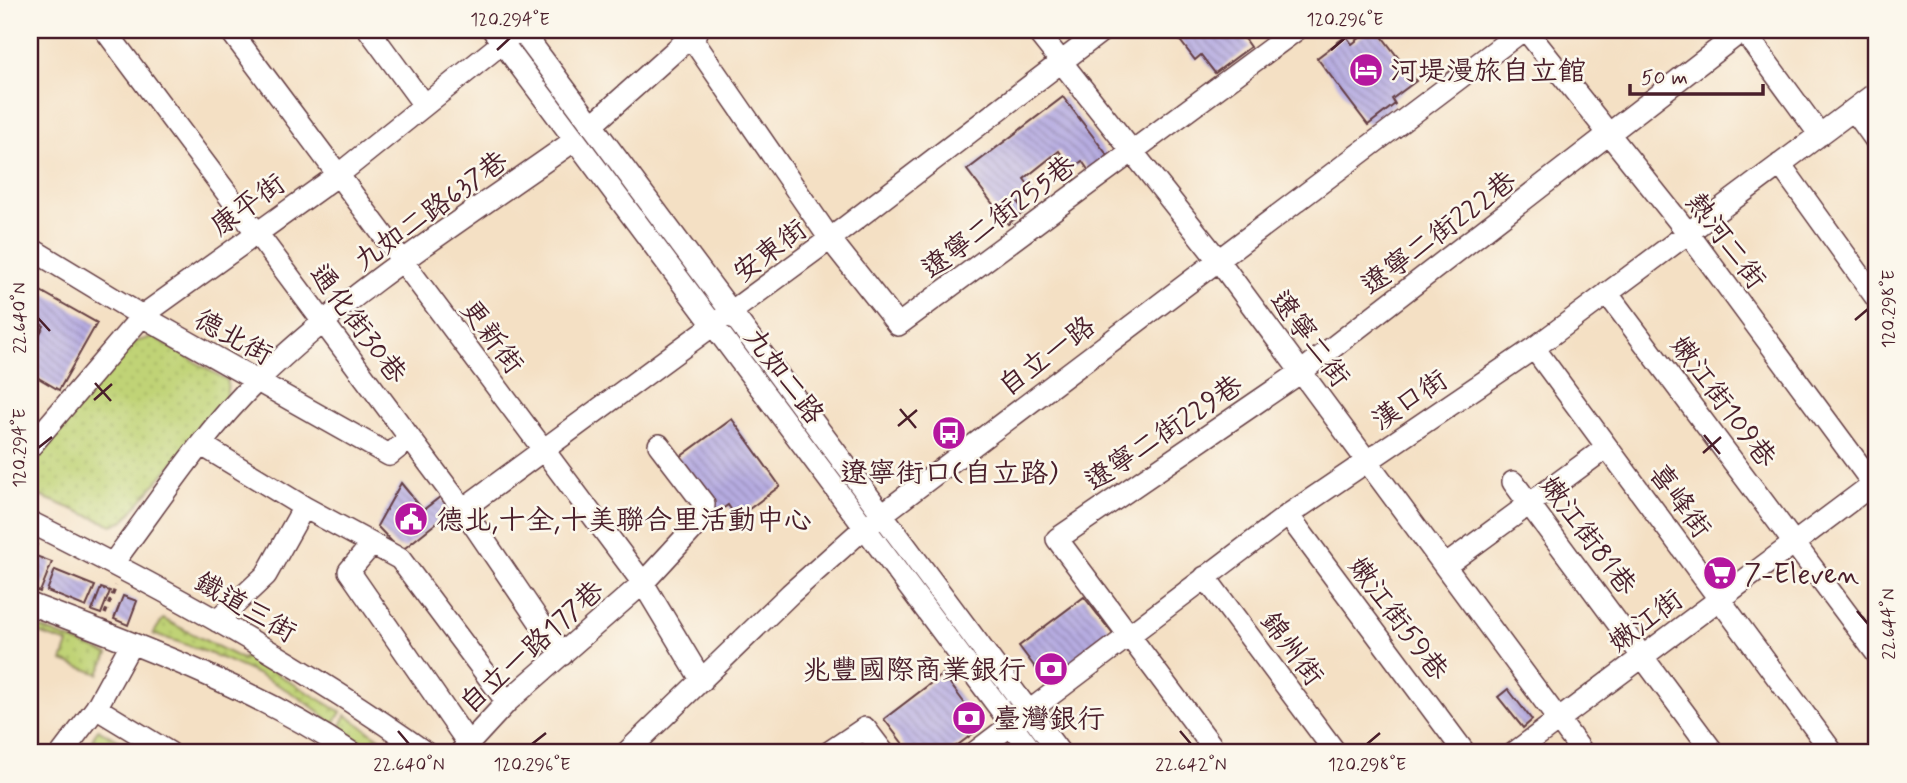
<svg xmlns="http://www.w3.org/2000/svg" width="1907" height="783" font-family="Mynerve,'LXGW WenKai TC',sans-serif">
<defs>
<pattern id="grass-dots" width="8" height="8" patternUnits="userSpaceOnUse" patternTransform="scale(1.75)"><rect width="8" height="8" fill="#c0d376"/><path d="M2 2h.1M6 6h.1" fill="none" stroke="#a6b566" stroke-width="1.8" stroke-linecap="round"/></pattern>
<pattern id="building-back-hatch" width="6" height="6" patternUnits="userSpaceOnUse" patternTransform="scale(1.75)"><rect width="6" height="6" fill="#b6ace1"/><path d="M-1 5l2 2M0 0l6 6M5-1l2 2" fill="none" stroke="#968bb7"/></pattern>
</defs>
<rect width="100%" height="100%" fill="#fbf7ec"/>
<filter id="ink" filterUnits="userSpaceOnUse"><feTurbulence type="fractalNoise" baseFrequency=".0143" numOctaves="2"/><feDisplacementMap in="SourceGraphic" scale="14" xChannelSelector="R" yChannelSelector="G"/><feConvolveMatrix kernelMatrix="1 2 1 2 8 2 1 2 1" color-interpolation-filters="sRGB"/></filter>
<filter id="wash" filterUnits="userSpaceOnUse"><feTurbulence type="fractalNoise" baseFrequency=".00686" numOctaves="4" result="noise"/><feDisplacementMap in="SourceGraphic" scale="28" xChannelSelector="R" yChannelSelector="G"/><feGaussianBlur stdDeviation="1.57" result="paint"/><feColorMatrix in="noise" values="0 0 0 0 0 0 0 0 0 0 0 0 0 0 0 0 0 1.4 0 .05"/><feComposite in="paint" operator="in"/></filter>
<g filter="url(#wash)">
<rect width="100%" height="100%" fill="#f4e0c4"/>
<!-- grass -->
<path fill="url(#grass-dots)" stroke="#857950" stroke-width="2" d="M153,337L228,381L226,400L124,521L112,525L30,492V458L135,342Z
M163,619L244,660L245,655L341,712L333,725C294,684 207,650 153,634Z
M30,624L108,654L99,674L62,661L68,643L30,630Z
M346,715L401,753H378L340,728Z
M98,729L140,753H85Z"/>
<g id="blocks">
<!-- building -->
<path fill="url(#building-back-hatch)" d="M1172,30H1238L1250,47L1215,73L1201,55L1195,60Z
M1370,30H1377L1416,81L1392,99L1395,104L1368,125L1317,58L1346,36L1352,44Z
M1063,97L1108,156L1089,171L1082,161L1072,169L1059,151L1024,179L1034,192L1018,203L1025,211L1008,224L967,170Z
M30,285L97,323L59,390L30,373V352L44,326L30,318Z
M732,419L780,486L737,518L728,505L715,514L676,460Z
M401,483L423,510L440,497L451,511L405,548L396,546L377,526Z
M30,541L37,544L33,555L52,562L40,592L30,588Z
M55,570L95,586L86,607L47,591Z
M101,588L110,591L101,614L92,611Z
M123,596L137,601L128,625L114,619Z
M1084,597L1115,637L1049,686L1019,646Z
M943,674L982,727L947,753H910L884,719Z
M1508,689L1532,720L1523,728L1498,697Z"/>
</g>
</g>
<g filter="url(#ink)">
<use href="#blocks" fill-opacity="0" stroke="#643c42" stroke-width="2"/>
<g fill="none" stroke-linecap="round" stroke-linejoin="round">
<!-- minor casing -->
<g stroke="#643c42" stroke-width="24">
<path id="minor" d="M105,30L463,509L562,655
M230,30L643,583L702,681
M369,30L424,105
M493,30L1033,753
M521,30L1060,753
M686,30L830,239L898,325L1296,30
M1036,30L1219,261L1583,753
M1526,30L1688,233L1877,489
M1854,110L1877,142
M592,125L698,30
M1780,164L1877,299
M30,248L142,316L389,455L410,438
M1607,293L1877,654
M1534,348L1833,753
M202,445L304,507L400,559L507,702
M30,447L142,316L338,175L512,35
M1513,482L1714,753
M463,509L830,239L1103,30
M1288,515L1465,753
M30,522C167,590 301,664 426,753
M372,544L349,571L468,743
M113,563C159,502 202,434 258,380C353,288 468,216 575,140
M1445,566L1607,447
M1205,577L1336,753
M30,604C140,646 253,687 352,753
M217,621L266,575L304,507
M96,708L170,753
M62,753L96,708L131,644
M460,753L507,702L643,583L703,518L704,504L659,445
M626,753L790,594L864,528L1523,30
M828,753L865,728L884,753
M974,753L1288,515L1534,348L1877,92
M1217,753L1057,539L1301,372L1743,30L1820,135
M1514,753L1877,481"/>
</g>
<!-- path -->
<path stroke="#643c42" stroke-width="3.5" stroke-dasharray="5 5" stroke-linecap="butt" d="M105,614L116,586"/>
<!-- minor -->
<use href="#minor" stroke="#fff" stroke-width="21"/>
</g>
</g>
<!-- ticks -->
<path fill="none" stroke="#4a1f2b" stroke-width="2.5" d="M497,50L510,38M1331,50L1345,38M38,318L50,331M1855,320L1868,309M95,383L111,401M94,400L112,384M900,409L916,428M898,426L917,410M1704,435L1720,454M38,448L52,437M1703,453L1721,437M1857,611L1868,624M398,731L409,744M1180,731L1191,744M532,744L546,733M1367,744L1380,733"/>
<!-- icons -->
<defs>
<g id="hotel-disc" transform="scale(1.75)"><circle r="9.5" fill="#b5179e" stroke="#fbf7ec"/><path d="M-6-4.5h1.5V1H6V5H4.5V3h-9V5H-6ZM-4 0a1.8 1.8 0 1 1 3.6 0ZM.5 0V-2.5h3Q6-2.5 6 0Z" fill="#fff"/></g>
<g id="bus-disc" transform="scale(1.75)"><circle r="9.5" fill="#b5179e" stroke="#fbf7ec"/><path d="M-5-6H5V4H4V6H2V4H-2V6H-4V4H-5ZM-3.5-4V0h7V-4ZM-3.5 1.2v1.5H-2V1.2ZM2 1.2v1.5H3.5V1.2Z" fill="#fff"/></g>
<g id="civic-disc" transform="scale(1.75)"><circle r="9.5" fill="#b5179e" stroke="#fbf7ec"/><path d="M-.6-6.5H3V-4.5H.6V-3L4-1V1h2V6H-6V1h2V-1L-.6-3ZM-1.2 2.5V6h2.4V2.5Z" fill="#fff"/></g>
<g id="supermarket-disc" transform="scale(1.75)"><circle r="9.5" fill="#b5179e" stroke="#fbf7ec"/><path d="M-6-5.5h2.5l.6 2H6L4.5 2H-2.5L-4.4-4H-6ZM-1.5 3.2a1.3 1.3 0 1 0 .1 0ZM3 3.2a1.3 1.3 0 1 0 .1 0Z" fill="#fff"/></g>
<g id="bank-disc" transform="scale(1.75)"><circle r="9.5" fill="#b5179e" stroke="#fbf7ec"/><path d="M-6-4H6V4H-6ZM0-2.3a2.3 2.3 0 1 0 0 4.6a2.3 2.3 0 1 0 0-4.6Z" fill="#fff"/></g>
</defs>
<g fill-rule="evenodd">
<use href="#hotel-disc" x="1366" y="70"/>
<use href="#bus-disc" x="949" y="433"/>
<use href="#civic-disc" x="411" y="519"/>
<use href="#supermarket-disc" x="1720" y="573"/>
<use href="#bank-disc" x="1051" y="669"/>
<use href="#bank-disc" x="969" y="718"/>
</g>
<g text-anchor="middle" stroke-width="5" stroke-linejoin="round" paint-order="stroke">
<!-- poi labels -->
<g font-size="28" fill="#4a1f2b" stroke="#fbf7ec" text-anchor="start">
<text x="1390" y="80">河堤漫旅自立館</text>
<text x="949" y="482" text-anchor="middle">遼寧街口(自立路)</text>
<text x="436" y="529">德北,十全,十美聯合里活動中心</text>
<text x="1744" y="583">7-Eleven</text>
<text x="1026" y="679" text-anchor="end">兆豐國際商業銀行</text>
<text x="993" y="728">臺灣銀行</text>
</g>
<!-- street labels -->
<g font-size="28" fill="#4a1f2b" stroke="#fbf7ec">
<text transform="translate(247 204) rotate(-36)" y="10">康平街</text>
<text transform="translate(430 210) rotate(-36)" y="10">九如二路637巷</text>
<text transform="translate(998 216) rotate(-37)" y="10">遼寧二街255巷</text>
<text transform="translate(1438 232) rotate(-37)" y="10">遼寧二街222巷</text>
<text transform="translate(1727 240) rotate(53)" y="10">熱河二街</text>
<text transform="translate(769 250) rotate(-37)" y="10">安東街</text>
<text transform="translate(359 323) rotate(53)" y="10">通化街30巷</text>
<text transform="translate(234 336) rotate(29)" y="10">德北街</text>
<text transform="translate(493 336) rotate(53)" y="10">更新街</text>
<text transform="translate(1311 338) rotate(53)" y="10">遼寧二街</text>
<text transform="translate(1046 355) rotate(-37)" y="10">自立一路</text>
<text transform="translate(785 375) rotate(53)" y="10">九如二路</text>
<text transform="translate(1409 399) rotate(-34)" y="10">漢口街</text>
<text transform="translate(1724 401) rotate(53)" y="10">嫩江街109巷</text>
<text transform="translate(1163 432) rotate(-34)" y="10">遼寧二街229巷</text>
<text transform="translate(1681 500) rotate(54)" y="10">喜峰街</text>
<text transform="translate(1589 535) rotate(53)" y="10">嫩江街81巷</text>
<text transform="translate(246 606) rotate(30)" y="10">鐵道三街</text>
<text transform="translate(1399 618) rotate(53)" y="10">嫩江街59巷</text>
<text transform="translate(1645 620) rotate(-37)" y="10">嫩江街</text>
<text transform="translate(531 646) rotate(-42)" y="10">自立一路177巷</text>
<text transform="translate(1293 648) rotate(53)" y="10">錦州街</text>
</g>
</g>
<!-- margin -->
<rect width="1907" height="783" fill="none" stroke="#fbf7ec" stroke-width="77"/>
<!-- scale -->
<path d="M1630 84v10h133v-10" fill="none" stroke="#4a1f2b" stroke-width="3.5"/>
<text x="1641" y="84" font-size="21" fill="#4a1f2b" stroke="#fbf7ec" stroke-width="5" paint-order="stroke">50 m</text>
<rect x="38" y="38" width="1830" height="706" fill="none" stroke="#4a1f2b" stroke-width="2.5"/>
<g font-size="18" text-anchor="middle" fill="#4a1f2b">
<text x="510" y="25">120.294°E</text>
<text x="1345" y="25">120.296°E</text>
<text transform="translate(1888 309) rotate(-90)" y="6">120.298°E</text>
<text transform="translate(19 318) rotate(-90)" y="6">22.640°N</text>
<text transform="translate(19 448) rotate(-90)" y="6">120.294°E</text>
<text transform="translate(1888 624) rotate(-90)" y="6">22.644°N</text>
<text x="409" y="770">22.640°N</text>
<text x="532" y="770">120.296°E</text>
<text x="1191" y="770">22.642°N</text>
<text x="1367" y="770">120.298°E</text>
</g>
</svg>
